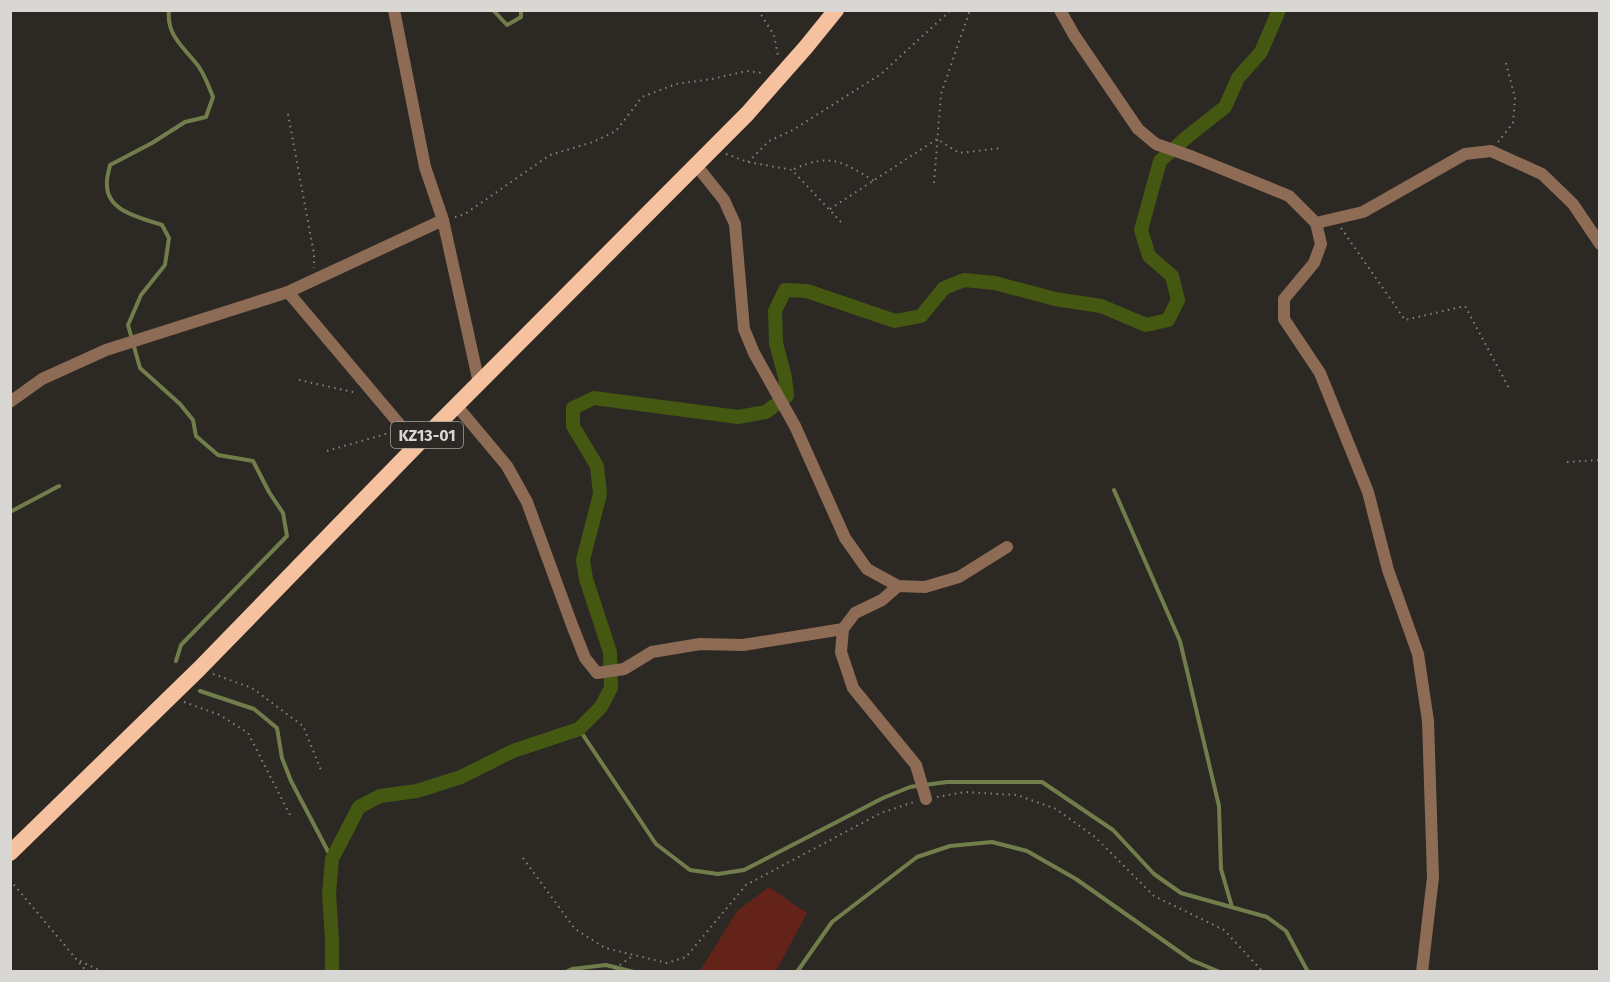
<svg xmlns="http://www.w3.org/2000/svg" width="1610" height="982" font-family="'Fira Sans',sans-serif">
<rect width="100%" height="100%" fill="#2c2823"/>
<!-- green -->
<path fill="#632318" d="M769,887L807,913L776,971H700L737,911Z"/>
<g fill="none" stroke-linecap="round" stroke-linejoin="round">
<!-- stream -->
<path stroke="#717e4b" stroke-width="4" d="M169,10C166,36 185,48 199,67C205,76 209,87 213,97L206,117L185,122L152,143L110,165C109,171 106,178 107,185C107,212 142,218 162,225L169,238L165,265L141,295L128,325L140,368L180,404L193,420L196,436L218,455L253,461L269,492L283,513L287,536L181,645L176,661
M493,10L507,25L521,17V10
M1114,490L1180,641L1219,806L1221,869L1232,907
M10,512L59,486
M200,691L254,709L277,728L282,758L291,781L332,859
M579,729L656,844L690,870L718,874L744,870L883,798L910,787L947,782H1042L1113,830L1154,874L1181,893L1267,917L1286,931L1308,972
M566,972L572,969L606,965L634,972
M797,972L832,922L917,857L950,846L992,842L1027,851L1076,879L1191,960L1220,972"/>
<!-- canal -->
<path stroke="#445811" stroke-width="14" d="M332,972V940L329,894L332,859L359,807L380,796L417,791L461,777L513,751L579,729L601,707L611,688L610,652L586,579L583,560L600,494L597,466L573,426V408L594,398L738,417L766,412L787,396L785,377L776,343L775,311L785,290L807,291L895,321L921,316L944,288L964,280L995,283L1055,299L1101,306L1146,325L1168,320L1178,300L1172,276L1149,256L1141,230L1160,161L1187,137L1225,107L1238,78L1261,52L1279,10"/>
<!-- path -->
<path stroke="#86837f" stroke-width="2" stroke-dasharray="1.5 4.5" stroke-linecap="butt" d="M758,10L774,35L778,56
M288,114L314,254V268
M1498,142L1513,123L1515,98L1506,63
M726,154L748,162L792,170L841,222
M748,162L769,141L793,130L881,74L951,10
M794,169C830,153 842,161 874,181
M934,183L941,94L970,10
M830,209L937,139L959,153L1002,148
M455,217L465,214L550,155L593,142L616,131L642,97L676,84L712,79L747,71L762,73
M1341,228L1405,320L1465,306L1510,390
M299,380L357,393
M327,451L389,433
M1567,462L1600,460
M213,674L252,688L303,726L321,770
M184,702L220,715L248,733L290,815
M937,797L965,792L1017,795L1056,809L1095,837L1154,896L1224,930L1263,972
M523,858L575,929L605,948L667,963L686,957L746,885L881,813L914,802
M10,880L87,972
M80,961L103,972
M610,972L634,955"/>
<!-- minor -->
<path stroke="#8d6b55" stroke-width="12" d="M394,10L425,167L443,220L479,383
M1060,10L1074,35L1138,129L1156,144L1193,157L1289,196L1316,223L1321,244L1314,263L1284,299V319L1320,373L1368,492L1388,570L1418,654L1428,721L1433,877L1422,972
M696,165L724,200L735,224L744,329L754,353L795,426L845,538L867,569L898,586L925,587L959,577L1007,547
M1316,223L1363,212L1465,154L1491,151L1542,174L1573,204L1600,244
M288,292L417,445
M10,402L42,379L106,350L288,292L443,220
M456,405L507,466L527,502L572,625L585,658L597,673L624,669L652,652L700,644L743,645L843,629
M898,586L882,600L855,613L843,629L841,652L853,688L916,765L926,799"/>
<!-- trunk -->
<path stroke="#f5c19e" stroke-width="16" d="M10,853L199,669L417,445L747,114L806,47L836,10"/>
</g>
<g text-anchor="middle" stroke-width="5" stroke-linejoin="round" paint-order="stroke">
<!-- shield labels -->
<rect fill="#2c2823" stroke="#a5a29e" stroke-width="1.5" x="391" y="422" width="72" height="26" rx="4.5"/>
<g font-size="16" font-weight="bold" fill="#d9d7d3">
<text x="427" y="441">KZ13-01</text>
</g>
</g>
<!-- border -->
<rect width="1610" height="982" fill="none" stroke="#d9d7d3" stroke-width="24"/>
</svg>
